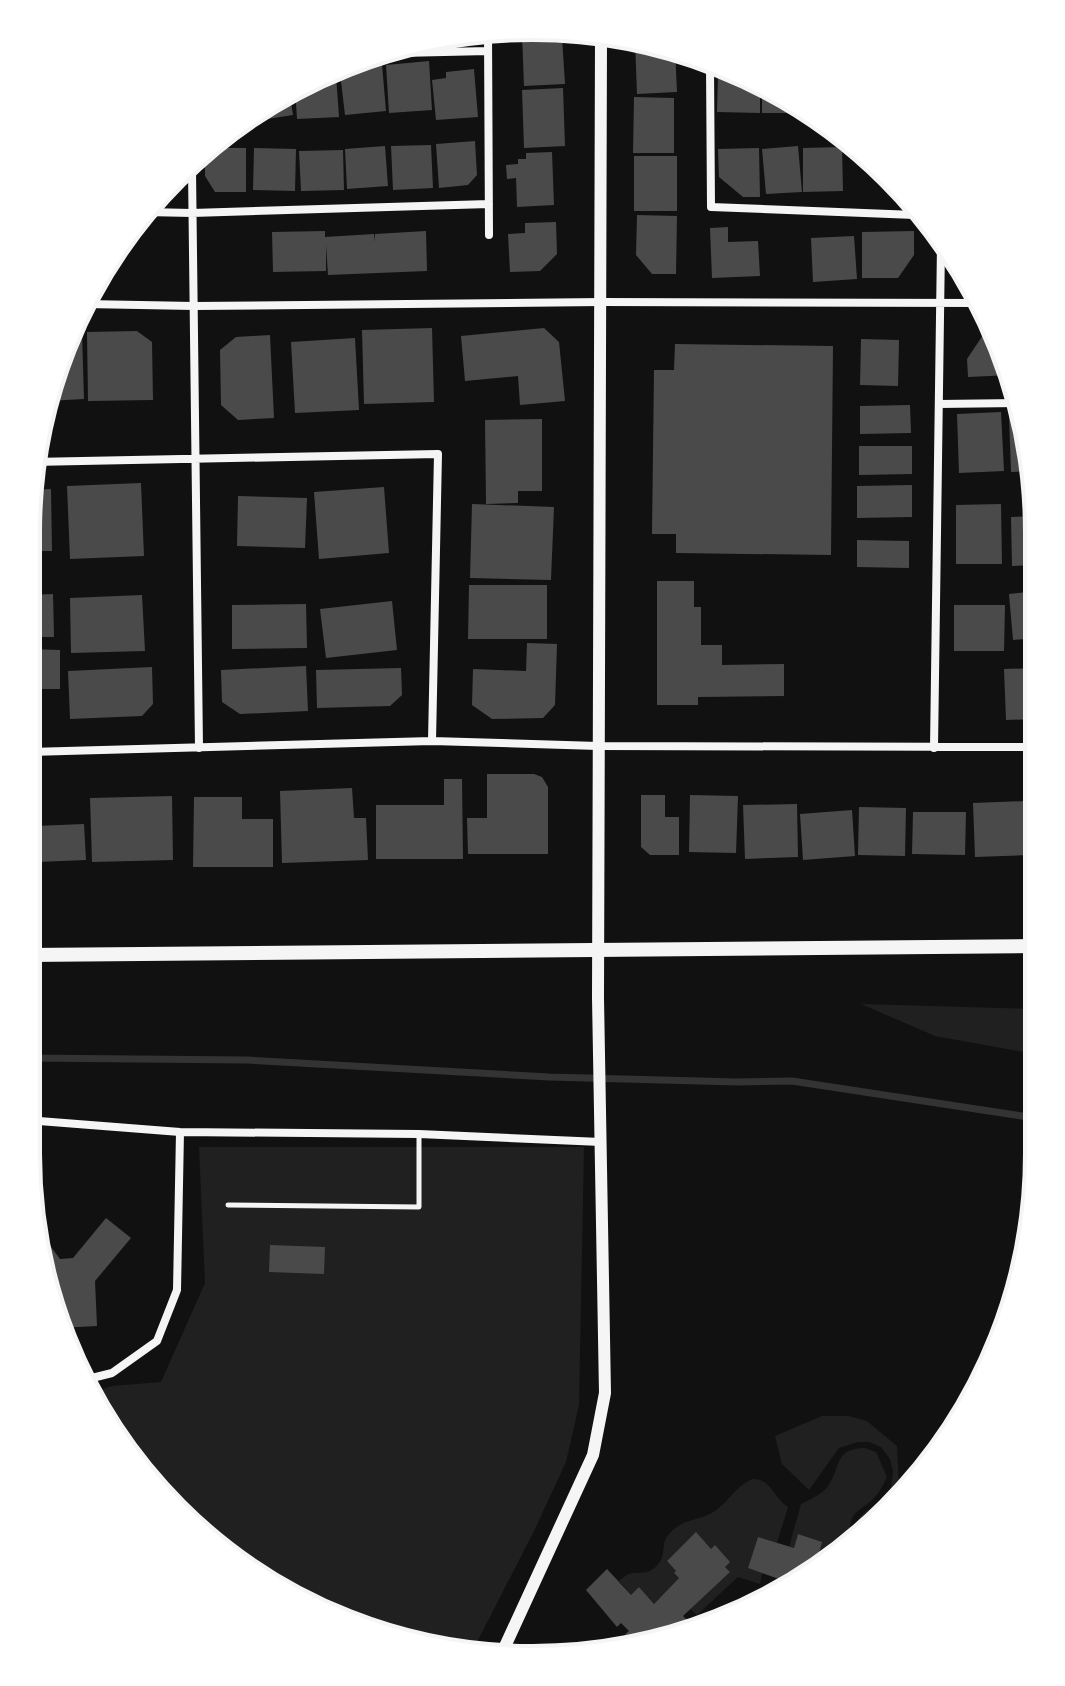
<svg xmlns="http://www.w3.org/2000/svg" width="1065" height="1686" font-family="Barlow,sans-serif">
<rect width="100%" height="100%" fill="#111"/>
<!-- green -->
<path fill="#202020" d="M861,1004L1036,1009L1035,1054L935,1036Z
M199,1147H584L579,1405L566,1462L534,1531L473,1650L369,1633L225,1556L112,1435L91,1393L112,1386L161,1382L205,1283Z
M822,1416H849L867,1421L897,1446L899,1486L895,1498L857,1535L858,1519L866,1511L884,1502L891,1488L893,1472L890,1459L881,1447L869,1442H858L839,1448L809,1490L782,1464L775,1436Z
M865,1448L876,1452L887,1477C883,1485 879,1494 872,1500C854,1515 848,1513 851,1540L829,1561L818,1557L821,1542L798,1534L794,1548L789,1547L801,1504C811,1499 821,1495 828,1486C842,1466 833,1449 865,1448Z
M753,1479C772,1479 773,1498 788,1507L777,1543L758,1537L748,1568L762,1573L760,1584L738,1577L697,1615L690,1609L729,1572L725,1567L715,1545L711,1549L696,1533L667,1561L676,1571L674,1574L679,1578L654,1604L639,1587L631,1595L619,1581C621,1579 626,1575 629,1574C637,1571 645,1575 653,1569C671,1555 657,1544 671,1532C684,1518 700,1521 715,1511C729,1501 738,1484 753,1479Z"/>
<g fill="none" stroke-linecap="round" stroke-linejoin="round">
<!-- stream -->
<path stroke="#333" stroke-width="7" d="M27,1058L247,1060L549,1077L737,1082L792,1081L1035,1118"/>
</g>
<!-- building -->
<path fill="#4a4a4a" d="M522,34L562,37L565,84L524,86Z
M635,41L664,43L675,49L677,92L637,94Z
M429,61L432,110L389,113L386,65Z
M382,64L386,111L345,115L340,73L362,66Z
M474,69L478,117L436,120L432,80L446,78V72Z
M336,75L339,117L297,119L295,88Z
M718,75L729,76L760,91V113L717,112Z
M563,88L565,146L524,148L522,90Z
M289,90L293,115L254,121L253,117L280,94Z
M762,92L804,113H762Z
M634,97L674,98V153H633Z
M475,141L477,175L468,185L439,188L436,144Z
M431,145L433,188L393,190L391,146Z
M385,146L388,186L347,189L345,149Z
M798,146L802,192L766,194L762,149Z
M842,147L843,191L803,192V148Z
M217,148H246V192H215L205,176V159Z
M254,148L296,149L295,191L253,190Z
M759,148L760,197H743L719,177L718,149Z
M343,150L344,190L301,191L299,151Z
M552,152L554,205L517,207L516,178L507,179L506,165L518,164V159H526V153Z
M634,156H677V211H634Z
M637,215L677,216L676,274H652L636,255Z
M556,222L557,254L540,271L510,272L508,234L525,233V223Z
M728,227V242L758,241L760,276L712,278L710,228Z
M325,231V237L374,234L375,242V234L426,231L427,271L328,275L326,245V271L273,272L272,232Z
M914,231V255L898,278H862V232Z
M854,236L857,279L813,282L811,238Z
M432,328L434,402L364,404L362,330Z
M544,328L559,342L565,401L520,405L518,376L465,381L461,336Z
M137,331L152,342L153,400L88,401L87,332Z
M68,332H82L84,399L48,401L64,339Z
M270,335L274,418L238,420L221,405L220,350L236,337Z
M983,335H994L1011,375L968,377L967,359Z
M355,338L359,410L295,413L291,342Z
M861,339L899,340L898,386L860,385Z
M675,344L833,346L831,555L676,553V534H652L654,370H674Z
M910,405L911,433L860,434V406Z
M1001,412L1004,471L959,473L957,414Z
M1009,415H1024L1033,471L1011,472Z
M542,419V491H518V503L486,504L485,420Z
M859,446H912V474L859,475Z
M141,483L144,556L70,559L67,486Z
M912,485V517L857,518V486Z
M384,487L389,553L319,559L314,492Z
M51,489L52,551H40V561H30V490Z
M238,496L307,498L305,548L237,546Z
M472,504L554,507L551,580L470,578Z
M1001,504L1002,564H956V505Z
M1038,516V565L1012,566L1011,517Z
M857,540L909,541V568L857,567Z
M657,581H694V607H701V645H722V665L784,664V696L698,697V705H657Z
M469,585H547V639H468Z
M1037,591V638L1013,640L1009,594Z
M53,594L54,637H29V595Z
M142,595L145,651L71,653L70,598Z
M392,601L397,650L326,658L320,609Z
M306,604L307,648L232,649V605Z
M954,605H1005L1004,651H954Z
M527,643L557,644L555,705L543,718L492,719L472,705L473,669L526,671Z
M29,649L60,650V689H29Z
M306,666L308,711L240,714L222,702L221,670Z
M152,667L153,704L142,716L70,719L68,671Z
M401,668L402,695L390,706L317,708L316,670Z
M1037,668V719L1006,720L1004,669Z
M487,774H534L542,777L548,787V854H468L467,818H487Z
M444,779H462L463,859H376V805H444Z
M352,788L354,818H366L368,860L282,863L280,791Z
M28,791H32L34,862H28Z
M641,795H665V817H679V855H650L641,847Z
M690,795L738,796L736,853L689,852Z
M172,796L173,860L92,862L90,798Z
M194,797H242V819H273V867H193Z
M1026,801L1028,855L975,857L973,803Z
M797,804L798,857L745,859L743,805Z
M859,807L906,808L905,856L858,855Z
M852,810L855,856L803,860L800,814Z
M913,812H966L965,855L912,854Z
M84,824L86,860L37,862L35,826Z
M106,1218L131,1238L95,1281L97,1326L59,1328L53,1316L39,1231L60,1259L73,1258Z
M270,1245L325,1247L324,1274L269,1272Z
M696,1532L711,1549L715,1545L730,1562L725,1567L730,1572L683,1616L687,1620L676,1629L672,1624L651,1644L625,1648L618,1641L629,1631L621,1623L617,1627L586,1590L607,1569L631,1595L639,1587L654,1604L679,1578L674,1573L676,1571L667,1561Z
M798,1534L822,1542L818,1557L829,1561L814,1574L793,1584L748,1568L758,1537L794,1548Z"/>
<g fill="none" stroke-linecap="round" stroke-linejoin="round">
<!-- service -->
<path stroke="#f5f5f5" stroke-width="5" d="M228,1205L419,1207V1134"/>
<!-- minor -->
<path stroke="#f5f5f5" stroke-width="8" d="M488,32L489,235
M400,53L488,51
M710,66L711,207L915,215
M192,170L199,748
M145,212L192,213L489,204
M85,304L194,306L602,302L981,303
M939,404L1022,403
M32,462L438,454L432,741
M934,748L941,245
M29,752L432,741L598,746L1037,747
M26,1120L180,1132L419,1134L601,1142
M84,1380L112,1373L157,1341L177,1290L180,1132"/>
<!-- tertiary -->
<path stroke="#f5f5f5" stroke-width="12" d="M501,1655L593,1455L605,1393L598,998L601,39"/>
<!-- secondary -->
<path stroke="#f5f5f5" stroke-width="14" d="M27,955L1036,946"/>
</g>
<!-- crop -->
<path d="M0 0H1065V1686H0ZM532 40H533A492 492 0 0 1 1025 532V1154A492 492 0 0 1 533 1646H532A492 492 0 0 1 40 1154V532A492 492 0 0 1 532 40Z" fill="#fff" fill-rule="evenodd"/>
<path fill="none" stroke="#f5f5f5" stroke-width="4" d="M532 40H533A492 492 0 0 1 1025 532V1154A492 492 0 0 1 533 1646H532A492 492 0 0 1 40 1154V532A492 492 0 0 1 532 40Z"/>
</svg>
